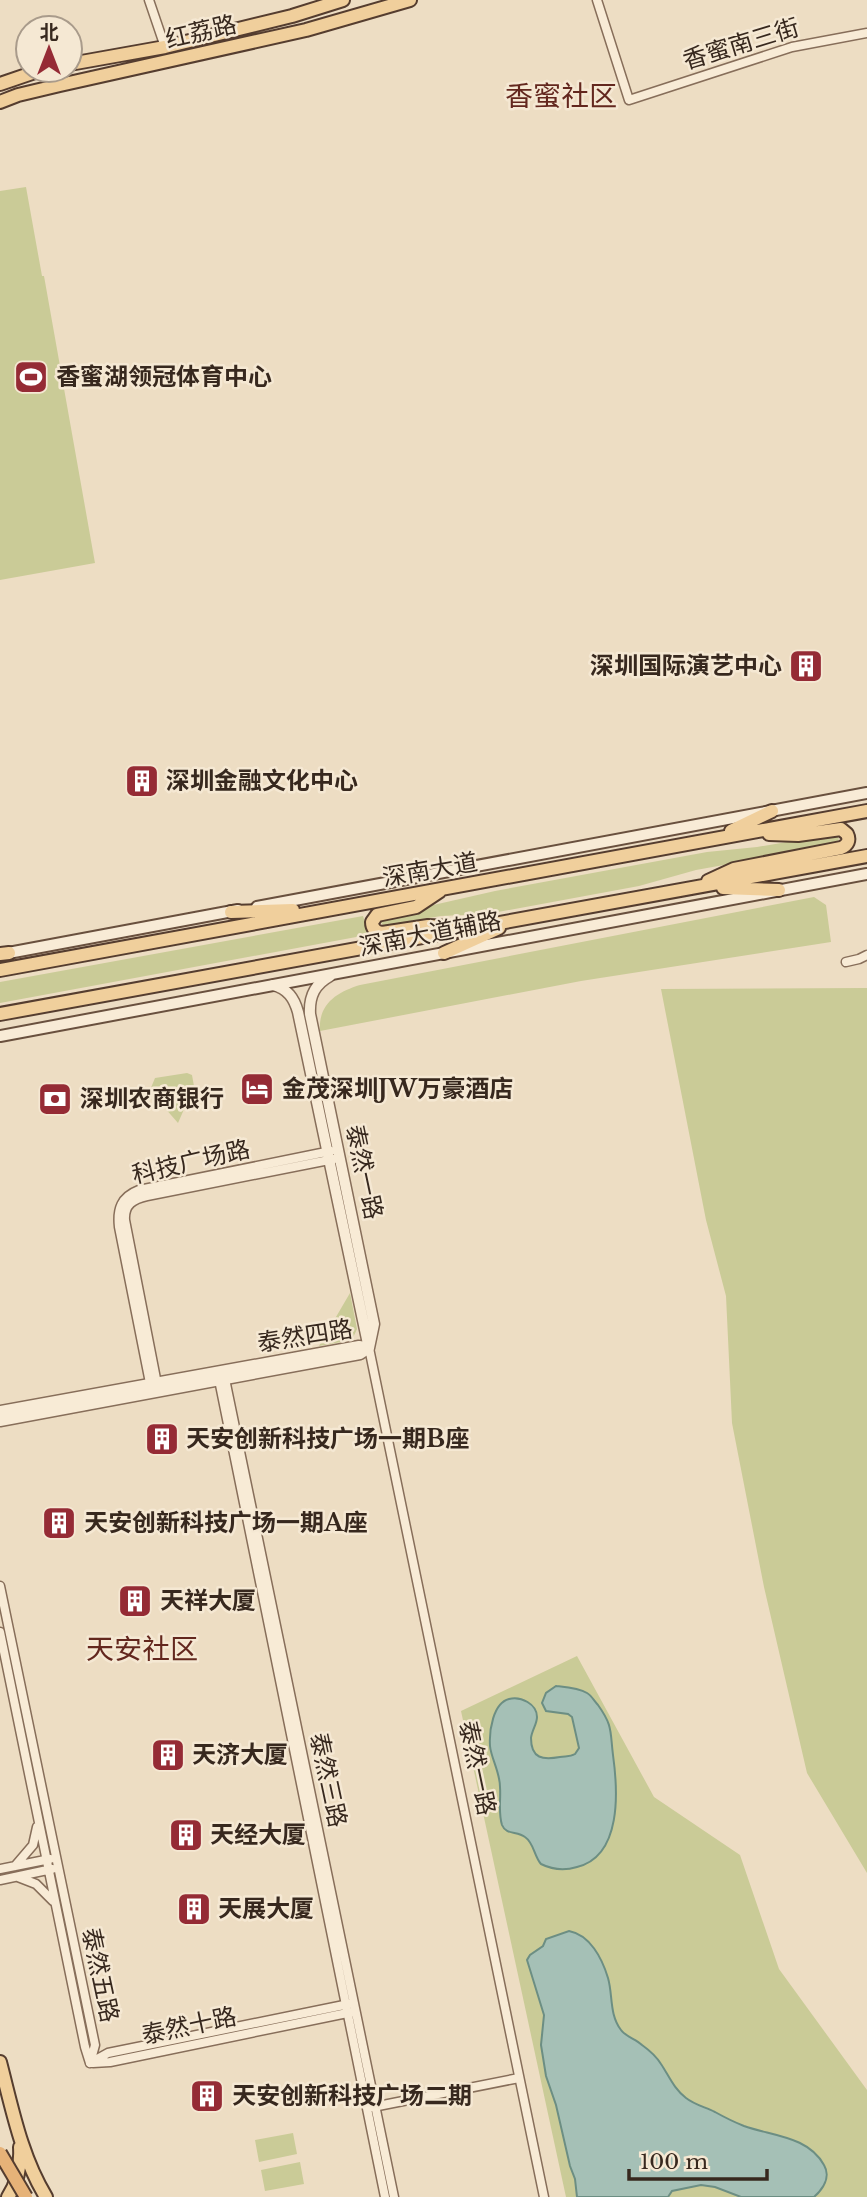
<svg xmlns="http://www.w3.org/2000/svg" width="867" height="2197" font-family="'Libre Baskerville','Noto Sans SC',serif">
<rect width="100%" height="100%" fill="#edddc3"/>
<!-- green -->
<path fill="#cacb97" d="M26,187L42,276H44L95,563L0,580V191Z
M834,834L837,835L839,839L835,845L696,870L639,886L487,914L441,916L387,925H383L380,921L385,916L495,891L707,852L757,847Z
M814,897L826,905L831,942L581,981L320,1031C318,1004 337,992 360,985Z
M363,916L368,931L367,935L0,1003V982Z
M867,988V1873L807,1773L764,1587L732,1423L726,1296L706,1220L661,989Z
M187,1073L192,1075L197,1103L185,1107L178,1123L164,1107L148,1095L155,1078Z
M350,1293L357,1329L352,1340L319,1346Z
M577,1656L654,1797L740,1855L779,1969L867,2090V2197H566L461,1711Z
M293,2133L297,2154L259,2162L255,2140Z
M300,2162L304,2184L265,2191L261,2170Z"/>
<!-- water -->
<path fill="#a5c0b6" stroke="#6c8e83" stroke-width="2" d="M556,1686C565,1687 579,1688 587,1693C592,1696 594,1701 598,1705C613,1726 610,1731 613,1755C618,1791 622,1856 577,1867C564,1871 553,1870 541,1864C534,1856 534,1843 525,1837C517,1831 506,1835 502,1825C498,1812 501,1800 500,1787C500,1772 491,1758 490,1746C489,1731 493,1703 509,1699C521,1696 537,1704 537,1717C537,1724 532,1730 531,1738C531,1759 543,1760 560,1757C566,1756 570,1757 575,1754L579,1748L572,1717L568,1714L546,1711L542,1703L546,1693Z
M569,1931C590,1935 602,1958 608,1978C613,1995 609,2014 621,2030C626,2037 636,2039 642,2045C649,2050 656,2056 661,2064C669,2076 674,2089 686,2098C695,2105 705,2107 715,2112C724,2117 734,2122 744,2126C772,2136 808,2136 824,2165C831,2177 823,2189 814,2197H741L715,2187L701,2185L672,2191L668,2197H577L575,2179L570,2166L556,2105L546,2076L541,2045L544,2015L527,1960L530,1955L543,1946L546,1939Z"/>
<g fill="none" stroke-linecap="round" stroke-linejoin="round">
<!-- minor casing -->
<g stroke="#876e5a" stroke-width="11">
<path id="minor" d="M149,0L165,47
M597,0L629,100L792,47L867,33
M846,962L859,959L867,955
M369,1348L544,2197
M224,1374L394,2197
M218,1375L385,2197
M151,1388L119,1227C117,1209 121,1197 139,1190L331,1151
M158,1389L125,1220C124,1205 133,1199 147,1196L334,1159
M0,1586L95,2045L90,2063
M0,1632L85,2047L90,2063
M15,1866L33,1845L37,1827
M0,1869L50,1859
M18,1877L36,1884L53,1901
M0,1880L52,1869
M90,2063L108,2053L349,2004
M93,2063L110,2062L352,2012
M373,2107L519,2078"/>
</g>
<!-- tertiary casing -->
<g stroke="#876e5a" stroke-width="13">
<path id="tertiary" d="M330,976C315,984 309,996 310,1014L374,1324L369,1348
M273,985C288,989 294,998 298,1012L368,1344
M0,1411L359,1346L369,1348
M0,1421L360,1354L369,1348"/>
</g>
<!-- secondary casing -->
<g stroke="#69503e" stroke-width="14">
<path id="secondary" d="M257,907L867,793
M3,954L238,910
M0,1036L867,874"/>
</g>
<!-- primary casing -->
<g stroke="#553d2f" stroke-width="16">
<path id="primary" d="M70,64L165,47L292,16L343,0
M0,84L41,70
M0,102L18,95L60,85L306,30L410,0
M731,831L772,811
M708,881L734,869L841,848C848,845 850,840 847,834L841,829L798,835L769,834
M723,888L779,890
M440,891L416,907L377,915L372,922C372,928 375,932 382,933L428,926L450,927
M231,912L293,910
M444,953L499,928
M0,954L9,953
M0,970L867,811
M0,1014L867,856
M0,2062C12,2108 21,2156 46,2197
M8,2197C18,2182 21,2165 20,2147"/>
</g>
<!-- minor -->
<use href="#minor" stroke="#f8ebd6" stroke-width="8"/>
<!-- tertiary -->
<use href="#tertiary" stroke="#f8ebd6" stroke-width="10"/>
<!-- secondary -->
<use href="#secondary" stroke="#f8ebd6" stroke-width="10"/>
<!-- primary -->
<use href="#primary" stroke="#f0cf9c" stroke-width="12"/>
<!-- trunk-bridge casing -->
<g stroke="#553d2f" stroke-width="16" stroke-linecap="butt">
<path id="trunk-bridge" d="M0,2153L26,2197"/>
</g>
<!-- trunk-bridge -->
<use href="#trunk-bridge" stroke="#e6b278" stroke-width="12"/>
</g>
<!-- icons -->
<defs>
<g id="stadium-square" transform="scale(1.75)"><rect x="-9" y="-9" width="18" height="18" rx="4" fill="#952b35" stroke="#f5e8d3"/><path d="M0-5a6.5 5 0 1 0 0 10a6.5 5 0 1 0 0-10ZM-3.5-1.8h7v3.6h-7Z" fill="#fff"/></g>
<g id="building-square" transform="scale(1.75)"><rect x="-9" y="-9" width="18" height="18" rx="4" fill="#952b35" stroke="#f5e8d3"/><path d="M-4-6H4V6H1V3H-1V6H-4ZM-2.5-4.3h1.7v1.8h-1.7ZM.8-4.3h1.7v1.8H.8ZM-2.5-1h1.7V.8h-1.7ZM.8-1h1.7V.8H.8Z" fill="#fff"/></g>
<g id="hotel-square" transform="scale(1.75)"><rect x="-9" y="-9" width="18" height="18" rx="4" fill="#952b35" stroke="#f5e8d3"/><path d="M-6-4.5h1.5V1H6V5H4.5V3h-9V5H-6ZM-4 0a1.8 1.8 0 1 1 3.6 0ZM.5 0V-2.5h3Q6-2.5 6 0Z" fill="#fff"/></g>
<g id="bank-square" transform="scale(1.75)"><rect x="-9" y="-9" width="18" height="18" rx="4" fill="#952b35" stroke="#f5e8d3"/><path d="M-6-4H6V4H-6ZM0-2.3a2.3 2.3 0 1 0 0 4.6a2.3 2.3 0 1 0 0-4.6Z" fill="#fff"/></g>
</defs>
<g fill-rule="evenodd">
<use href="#stadium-square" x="31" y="377"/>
<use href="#building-square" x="806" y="666"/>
<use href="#building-square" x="142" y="781"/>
<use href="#hotel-square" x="257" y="1089"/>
<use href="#bank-square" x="55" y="1099"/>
<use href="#building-square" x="162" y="1439"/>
<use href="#building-square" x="59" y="1523"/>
<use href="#building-square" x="135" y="1601"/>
<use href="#building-square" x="168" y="1755"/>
<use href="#building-square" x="186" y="1835"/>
<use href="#building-square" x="194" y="1909"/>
<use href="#building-square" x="207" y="2096"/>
</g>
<g text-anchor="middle" stroke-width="5" stroke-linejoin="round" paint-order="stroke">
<!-- street labels -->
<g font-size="24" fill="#37281e" stroke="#f5e8d3">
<text transform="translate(201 32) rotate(-13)" y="8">红荔路</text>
<text transform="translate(741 44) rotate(-17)" y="8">香蜜南三街</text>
<text transform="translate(430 870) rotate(-10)" y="8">深南大道</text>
<text transform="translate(430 934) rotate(-11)" y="8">深南大道辅路</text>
<text transform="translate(191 1162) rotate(-13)" y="8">科技广场路</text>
<text transform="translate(364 1172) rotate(78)" y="8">泰然一路</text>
<text transform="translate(305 1336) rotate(-9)" y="8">泰然四路</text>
<text transform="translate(477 1768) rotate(78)" y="8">泰然一路</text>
<text transform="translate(328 1780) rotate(78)" y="8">泰然三路</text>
<text transform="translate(100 1975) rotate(78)" y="8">泰然五路</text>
<text transform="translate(189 2026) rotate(-12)" y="8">泰然十路</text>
</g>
<!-- poi labels -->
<g font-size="24" font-weight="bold" fill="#37281e" stroke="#f5e8d3" text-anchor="start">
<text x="56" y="385">香蜜湖领冠体育中心</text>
<text x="782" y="674" text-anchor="end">深圳国际演艺中心</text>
<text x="166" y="789">深圳金融文化中心</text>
<text x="282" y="1097">金茂深圳JW万豪酒店</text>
<text x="80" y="1107">深圳农商银行</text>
<text x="186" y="1447">天安创新科技广场一期B座</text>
<text x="84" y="1531">天安创新科技广场一期A座</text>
<text x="160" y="1609">天祥大厦</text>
<text x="192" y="1763">天济大厦</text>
<text x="210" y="1843">天经大厦</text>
<text x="218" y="1917">天展大厦</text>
<text x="232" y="2104">天安创新科技广场二期</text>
</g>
<!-- quarter labels -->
<g font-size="28" fill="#63271e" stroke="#f5e8d3">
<text x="561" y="106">香蜜社区</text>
<text x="142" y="1659">天安社区</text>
</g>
</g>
<!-- north arrow -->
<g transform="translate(49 49)"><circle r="33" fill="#f5e8d3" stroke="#a99b8b" stroke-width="2"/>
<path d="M0-5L12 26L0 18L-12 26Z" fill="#952b35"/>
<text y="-10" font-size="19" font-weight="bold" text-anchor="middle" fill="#37281e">北</text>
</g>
<!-- scale -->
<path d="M629 2169v10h138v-10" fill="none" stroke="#37281e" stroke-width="3.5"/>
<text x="640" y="2169" font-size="21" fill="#37281e" stroke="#f5e8d3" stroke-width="5" paint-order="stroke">100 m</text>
</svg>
